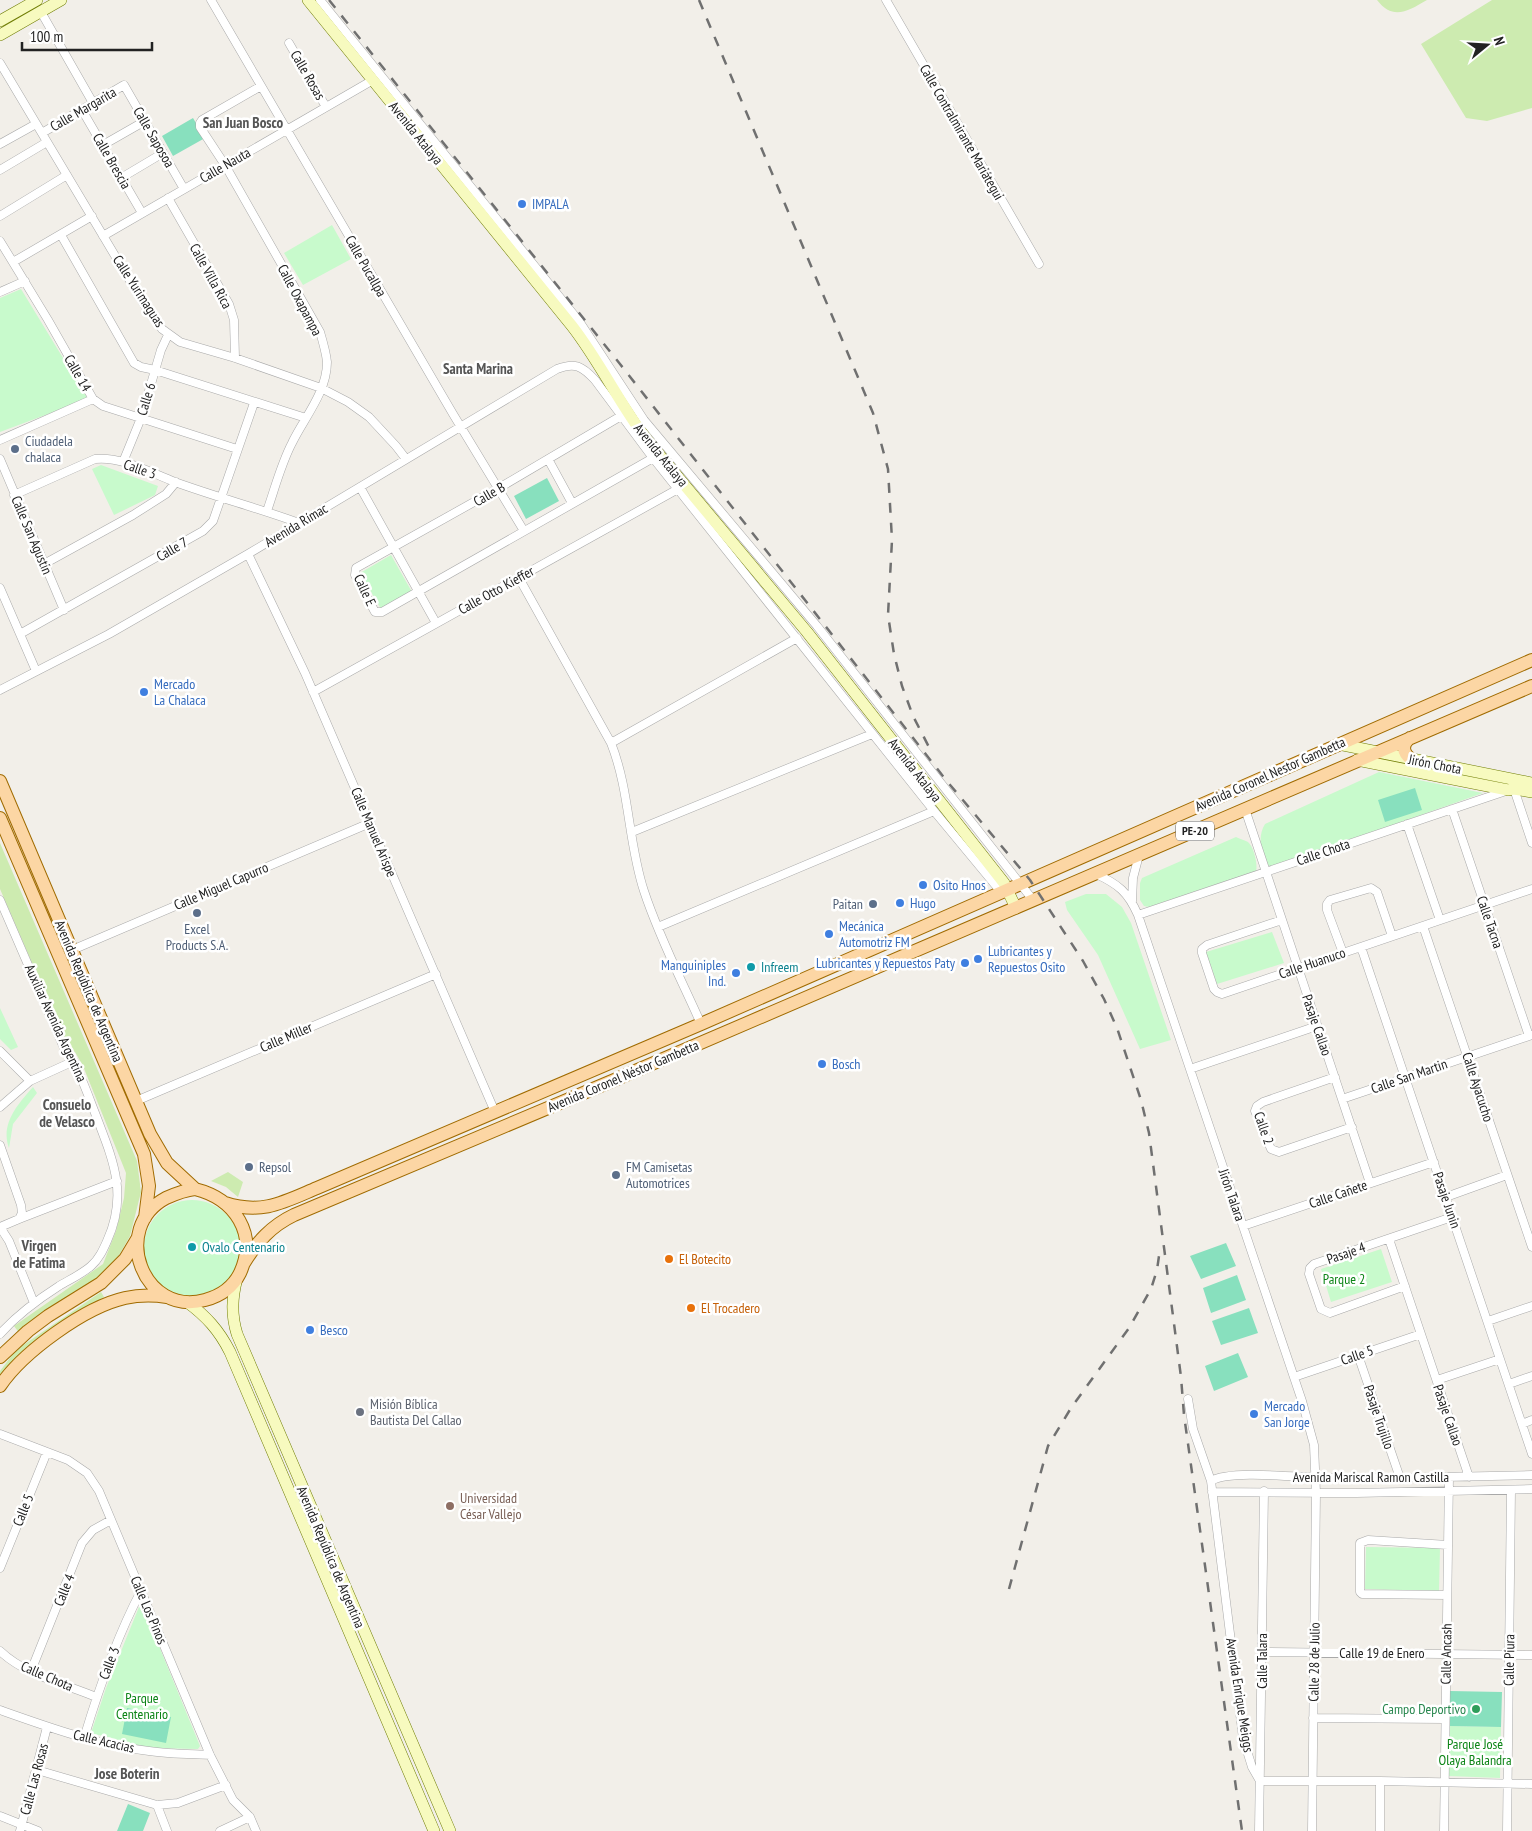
<svg xmlns="http://www.w3.org/2000/svg" width="1532" height="1831" font-family="'PT Sans Narrow',sans-serif">
<rect width="100%" height="100%" fill="#f2efe9"/>
<!-- grass -->
<path fill="#cdebb0" d="M1377,0H1427C1408,11 1393,21 1377,0Z
M1492,0H1532V108L1487,121L1466,118L1421,44Z
M0,843L137,1161L141,1192L130,1236L110,1271L20,1334L14,1326L103,1264L116,1231L124,1198L126,1173L83,1066L75,1052L68,1046L0,889Z
M228,1172L243,1182L238,1197L226,1187L211,1181Z
M101,1292L104,1297L24,1355L0,1382V1371L16,1350Z"/>
<!-- park -->
<path fill="#c8facc" d="M332,225L351,259L303,285L284,253Z
M21,289L88,399L0,432V298Z
M101,465L158,486L155,495L114,515L92,469Z
M391,555L412,592L381,609L360,573Z
M1379,772L1483,793L1274,867L1269,866C1261,852 1257,837 1265,824Z
M1236,837C1239,839 1245,840 1248,842C1254,847 1258,865 1256,871L1149,907L1144,906L1140,900V883L1142,878Z
M1086,894H1106L1122,907L1131,923L1171,1040L1140,1049L1098,955L1067,910L1065,902Z
M1272,932L1284,963L1217,984L1206,952Z
M0,1008L18,1047L11,1050L0,1039Z
M33,1087L37,1093L13,1124L9,1148C0,1124 18,1104 33,1087Z
M144 1248a48 48 0 1 1 96 0a48 48 0 1 1-96 0Z
M1381,1249L1392,1282L1331,1302L1321,1269Z
M1366,1547L1440,1548L1439,1591L1365,1589Z
M139,1607H143L200,1746L198,1749L150,1748L91,1733L106,1688Z
M1449,1726L1501,1727L1500,1778L1449,1776Z"/>
<!-- pitch -->
<path fill="#88e0be" d="M193,118L205,138L173,156L162,136Z
M547,478L559,501L526,519L514,496Z
M1415,788L1422,810L1385,822L1378,800Z
M1226,1243L1236,1266L1201,1279L1190,1256Z
M1237,1275L1246,1300L1211,1313L1203,1288Z
M1249,1308L1258,1333L1221,1345L1212,1321Z
M1238,1353L1248,1377L1214,1391L1205,1366Z
M1450,1691L1502,1692L1501,1727L1449,1726Z
M127,1708L171,1717L166,1743L122,1734Z
M128,1804L150,1813L143,1831H117Z"/>
<g fill="none" stroke-linecap="round" stroke-linejoin="round">
<!-- street casing -->
<g stroke="#a9a9a9" stroke-width="9">
<path id="street" d="M211,0L453,414L524,531
M320,0L579,321L644,420L817,626L1033,900
M886,0L1039,264
M41,12L93,103
M289,43L326,107
M0,63L148,311L162,329L180,342L235,358L321,388L348,402L369,417L396,446L406,459
M261,86L202,120L200,123V127L225,165L320,332C323,342 326,352 327,362C327,392 304,418 292,443C281,464 275,488 267,511
M82,110L142,213
M42,133L124,85L184,189
M0,144L36,124
M103,145L145,121
M0,170L47,142
M121,178L163,153
M168,198L229,304L234,320L235,358
M0,216L67,175
M61,235L134,363L141,367L155,370L306,418
M103,236L373,80
M0,241L48,320L93,399L103,406L237,449
M13,262L92,216
M0,292L25,281
M621,416L499,488L356,568L355,575L375,612H382L653,458
M0,440L93,399
M0,459L64,610
M548,459L572,503
M123,462L141,418L161,350L168,335
M360,487L436,623
M14,495L95,459C122,456 151,473 175,482C216,497 258,508 299,523
M248,554L305,673L495,1112
M44,564L133,515L166,494L176,482
M519,578L611,743C630,791 628,843 644,891C659,937 682,981 701,1024
M0,588L36,671
M20,634L203,531L213,521L254,403
M0,690L109,634L248,554L557,369C575,362 582,366 595,380L653,458L934,811L1001,892
M313,692L678,489
M611,743L797,638
M1513,786L1532,843
M1245,809L1370,1183
M1452,809L1529,1036
M1407,824L1440,920
M632,832L872,734
M1096,874C1118,884 1128,892 1138,915L1302,1401L1314,1445L1316,1493L1312,1831
M0,900L64,1048C79,1068 86,1090 95,1113C112,1158 129,1193 107,1241C103,1250 99,1259 91,1266C82,1274 69,1280 59,1286C37,1300 17,1315 0,1334
M1132,901L1133,878L1139,855
M1138,915L1506,791
M1282,920L1207,945L1202,949V953L1214,989L1217,992L1222,994L1532,889
M1423,926L1532,1247
M658,927L934,811
M1361,947L1532,1454
M72,950L370,823
M1343,953L1327,910V904L1330,900L1371,888L1377,892L1392,936
M0,1051L30,1081
M1190,1069L1317,1026
M1335,1077L1263,1102L1257,1106L1255,1111L1271,1149L1279,1152L1352,1127
M1342,1099L1532,1035
M136,1101L436,974
M0,1107L30,1081L74,1061
M0,1145L21,1205L22,1213L19,1219
M1446,1197L1507,1175
M1243,1226L1434,1162
M0,1227L19,1219L117,1181
M0,1227L9,1241L34,1303
M1389,1239L1469,1477
M1405,1286L1330,1313L1321,1309L1309,1274L1310,1268L1314,1264L1452,1217
M1488,1321L1532,1306
M1358,1355L1400,1478
M1294,1377L1421,1334
M1437,1380L1500,1359
M1509,1384L1532,1376
M1188,1399L1193,1429L1211,1481L1243,1738L1252,1767L1260,1781
M1522,1424L1532,1420
M0,1434L68,1460L87,1473L99,1491L210,1755L233,1800L250,1817L256,1831
M1211,1481C1231,1469 1303,1478 1329,1478C1397,1478 1464,1477 1532,1475
M1212,1492L1356,1493L1532,1489
M0,1568L47,1452
M1447,1595L1362,1594L1360,1592V1543L1368,1540L1448,1545
M0,1651C25,1675 65,1684 96,1697
M1262,1652L1532,1655
M31,1671L82,1543L93,1530L111,1520
M0,1710C48,1727 98,1745 149,1751C169,1754 190,1754 210,1755
M1313,1718L1445,1719
M84,1738C99,1688 116,1638 141,1591
M37,1770L157,1805L178,1803L226,1785
M1260,1781H1380L1532,1784
M157,1805L167,1831
M0,1816L38,1831
M20,1831L47,1727
M220,1831L250,1817
M1259,1831L1264,1491
M1380,1831V1781
M1444,1831L1449,1477
M1507,1831L1511,1490"/>
</g>
<!-- secondary casing -->
<g stroke="#707d05" stroke-width="12">
<path id="secondary" d="M308,0L572,326C600,362 619,403 647,440L807,632L1004,883L1016,908
M0,21L37,0
M0,35L61,0
M1338,744L1532,783
M1357,760L1508,790L1514,789L1532,792
M237,1278C232,1298 231,1314 237,1334L450,1831
M187,1302C206,1316 219,1330 230,1352L434,1831"/>
</g>
<!-- primary casing -->
<g stroke="#a06b00" stroke-width="14">
<path id="primary" d="M1410,738C1401,745 1403,753 1411,759
M0,781L150,1134L167,1163L195,1189
M0,818L144,1154L149,1186L145,1218
M195,1189C235,1199 258,1234 240,1273C233,1287 220,1296 205,1300C143,1317 110,1228 166,1198C175,1194 185,1190 195,1189Z
M225,1203C262,1215 284,1202 317,1188L701,1024L1532,660
M244,1263C257,1242 271,1226 294,1215L612,1081L1532,686
M0,1357L28,1331L48,1316L101,1283L125,1259L137,1239
M0,1386C23,1352 85,1307 125,1298C139,1295 153,1295 167,1297"/>
</g>
<!-- street -->
<use href="#street" stroke="#fff" stroke-width="8"/>
<!-- secondary -->
<use href="#secondary" stroke="#f7fabf" stroke-width="11"/>
<!-- primary -->
<use href="#primary" stroke="#fcd6a4" stroke-width="12"/>
<!-- rail -->
<path stroke="#707070" stroke-width="2.5" stroke-dasharray="10 10" stroke-linecap="butt" d="M329,0L620,364L946,780L1030,880L1083,961L1104,999L1117,1028L1141,1100L1149,1133L1181,1377L1184,1415L1242,1831
M699,0L873,413L888,469L892,540L888,615L894,654L902,686L913,716L931,751
M1009,1589L1048,1446L1071,1408L1129,1328L1151,1289L1157,1270L1160,1249"/>
</g>
<!-- markers -->
<g fill="#3f7fe0" stroke="#fff" stroke-width="2">
<circle cx="522" cy="204" r="5"/>
<circle cx="144" cy="692" r="5"/>
<circle cx="923" cy="885" r="5"/>
<circle cx="900" cy="903" r="5"/>
<circle cx="829" cy="934" r="5"/>
<circle cx="978" cy="959" r="5"/>
<circle cx="965" cy="963" r="5"/>
<circle cx="736" cy="973" r="5"/>
<circle cx="822" cy="1064" r="5"/>
<circle cx="310" cy="1330" r="5"/>
<circle cx="1254" cy="1414" r="5"/>
</g>
<g fill="#5c6f8a" stroke="#fff" stroke-width="2">
<circle cx="15" cy="449" r="5"/>
<circle cx="873" cy="904" r="5"/>
<circle cx="197" cy="913" r="5"/>
<circle cx="249" cy="1167" r="5"/>
<circle cx="616" cy="1175" r="5"/>
</g>
<g fill="#0f9aa8" stroke="#fff" stroke-width="2">
<circle cx="751" cy="967" r="5"/>
<circle cx="192" cy="1247" r="5"/>
</g>
<g fill="#e8710a" stroke="#fff" stroke-width="2">
<circle cx="669" cy="1259" r="5"/>
<circle cx="691" cy="1308" r="5"/>
</g>
<circle fill="#6b7280" stroke="#fff" stroke-width="2" cx="360" cy="1412" r="5"/>
<circle fill="#8d6e63" stroke="#fff" stroke-width="2" cx="450" cy="1506" r="5"/>
<circle fill="#2e9e5b" stroke="#fff" stroke-width="2" cx="1476" cy="1709" r="5"/>
<g text-anchor="middle" stroke-width="5" stroke-linejoin="round" paint-order="stroke">
<!-- shield labels -->
<rect fill="#fff" stroke="#646464" stroke-width="1" x="1176" y="821.5" width="38" height="19" rx="4"/>
<g font-size="12" font-weight="bold" fill="#222">
<text x="1195" y="835">PE-20</text>
</g>
<!-- street labels -->
<g font-size="14" fill="#222" stroke="#fff">
<text transform="translate(308 75) rotate(60)" y="5">Calle Rosas</text>
<text transform="translate(83 109) rotate(-30)" y="5">Calle Margarita</text>
<text transform="translate(962 132) rotate(60)" y="5">Calle Contralmirante Mariátegui</text>
<text transform="translate(416 133) rotate(51)" y="5">Avenida Atalaya</text>
<text transform="translate(154 137) rotate(60)" y="5">Calle Saposoa</text>
<text transform="translate(112 161) rotate(60)" y="5">Calle Brescia</text>
<text transform="translate(225 165) rotate(-30)" y="5">Calle Nauta</text>
<text transform="translate(366 266) rotate(60)" y="5">Calle Pucallpa</text>
<text transform="translate(211 276) rotate(61)" y="5">Calle Villa Rica</text>
<text transform="translate(139 291) rotate(57)" y="5">Calle Yurimaguas</text>
<text transform="translate(300 300) rotate(62)" y="5">Calle Oxapampa</text>
<text transform="translate(78 373) rotate(60)" y="5">Calle 14</text>
<text transform="translate(146 399) rotate(-73)" y="5">Calle 6</text>
<text transform="translate(661 455) rotate(51)" y="5">Avenida Atalaya</text>
<text transform="translate(140 469) rotate(19)" y="5">Calle 3</text>
<text transform="translate(489 494) rotate(-30)" y="5">Calle B</text>
<text transform="translate(296 525) rotate(-31)" y="5">Avenida Rímac</text>
<text transform="translate(32 535) rotate(67)" y="5">Calle San Agustin</text>
<text transform="translate(172 549) rotate(-30)" y="5">Calle 7</text>
<text transform="translate(365 590) rotate(65)" y="5">Calle E</text>
<text transform="translate(496 590) rotate(-29)" y="5">Calle Otto Kieffer</text>
<text transform="translate(1435 764) rotate(11)" y="5">Jirón Chota</text>
<text transform="translate(915 770) rotate(52)" y="5">Avenida Atalaya</text>
<text transform="translate(1270 774) rotate(-24)" y="5">Avenida Coronel Nestor Gambetta</text>
<text transform="translate(374 832) rotate(67)" y="5">Calle Manuel Arispe</text>
<text transform="translate(1323 852) rotate(-19)" y="5">Calle Chota</text>
<text transform="translate(221 886) rotate(-23)" y="5">Calle Miguel Capurro</text>
<text transform="translate(1490 922) rotate(71)" y="5">Calle Tacna</text>
<text transform="translate(1312 963) rotate(-19)" y="5">Calle Huanuco</text>
<text transform="translate(89 991) rotate(67)" y="5">Avenida República de Argentina</text>
<text transform="translate(56 1023) rotate(65)" y="5">Auxiliar Avenida Argentina</text>
<text transform="translate(1317 1025) rotate(71)" y="5">Pasaje Callao</text>
<text transform="translate(286 1037) rotate(-23)" y="5">Calle Miller</text>
<text transform="translate(623 1076) rotate(-23)" y="5">Avenida Coronel Néstor Gambetta</text>
<text transform="translate(1409 1076) rotate(-19)" y="5">Calle San Martin</text>
<text transform="translate(1478 1087) rotate(72)" y="5">Calle Ayacucho</text>
<text transform="translate(1264 1128) rotate(71)" y="5">Calle 2</text>
<text transform="translate(1338 1194) rotate(-19)" y="5">Calle Cañete</text>
<text transform="translate(1232 1195) rotate(71)" y="5">Jirón Talara</text>
<text transform="translate(1447 1200) rotate(71)" y="5">Pasaje Junin</text>
<text transform="translate(1346 1253) rotate(-19)" y="5">Pasaje 4</text>
<text transform="translate(1357 1355) rotate(-19)" y="5">Calle 5</text>
<text transform="translate(1448 1415) rotate(71)" y="5">Pasaje Callao</text>
<text transform="translate(1379 1417) rotate(71)" y="5">Pasaje Trujillo</text>
<text x="1371" y="1482">Avenida Mariscal Ramon Castilla</text>
<text transform="translate(23 1510) rotate(-68)" y="5">Calle 5</text>
<text transform="translate(331 1557) rotate(67)" y="5">Avenida República de Argentina</text>
<text transform="translate(64 1590) rotate(-68)" y="5">Calle 4</text>
<text transform="translate(149 1610) rotate(67)" y="5">Calle Los Pinos</text>
<text x="1382" y="1658">Calle 19 de Enero</text>
<text transform="translate(1446 1654) rotate(-89)" y="5">Calle Ancash</text>
<text transform="translate(1509 1660) rotate(-89)" y="5">Calle Piura</text>
<text transform="translate(1262 1661) rotate(-90)" y="5">Calle Talara</text>
<text transform="translate(1314 1662) rotate(-89)" y="5">Calle 28 de Julio</text>
<text transform="translate(109 1663) rotate(-69)" y="5">Calle 3</text>
<text transform="translate(47 1676) rotate(23)" y="5">Calle Chota</text>
<text transform="translate(1240 1695) rotate(81)" y="5">Avenida Enrique Meiggs</text>
<text transform="translate(104 1741) rotate(13)" y="5">Calle Acacias</text>
<text transform="translate(34 1779) rotate(-75)" y="5">Calle Las Rosas</text>
</g>
<!-- shop labels -->
<g font-size="14" fill="#366cbe" stroke="#fff" text-anchor="start">
<text x="532" y="209">IMPALA</text>
<text x="154" y="689">Mercado<tspan x="154" dy="16">La Chalaca</tspan></text>
<text x="933" y="890">Osito Hnos</text>
<text x="910" y="908">Hugo</text>
<text x="839" y="931">Mecánica<tspan x="839" dy="16">Automotriz FM</tspan></text>
<text x="988" y="956">Lubricantes y<tspan x="988" dy="16">Repuestos Osito</tspan></text>
<text x="955" y="968" text-anchor="end">Lubricantes y Repuestos Paty</text>
<text x="726" y="970" text-anchor="end">Manguiniples<tspan x="726" dy="16">Ind.</tspan></text>
<text x="832" y="1069">Bosch</text>
<text x="320" y="1335">Besco</text>
<text x="1264" y="1411">Mercado<tspan x="1264" dy="16">San Jorge</tspan></text>
</g>
<!-- service labels -->
<g font-size="14" fill="#4e5e75" stroke="#fff" text-anchor="start">
<text x="25" y="446">Ciudadela<tspan x="25" dy="16">chalaca</tspan></text>
<text x="863" y="909" text-anchor="end">Paitan</text>
<text x="197" y="934" text-anchor="middle">Excel<tspan x="197" dy="16">Products S.A.</tspan></text>
<text x="259" y="1172">Repsol</text>
<text x="626" y="1172">FM Camisetas<tspan x="626" dy="16">Automotrices</tspan></text>
</g>
<!-- culture labels -->
<g font-size="14" fill="#0d838f" stroke="#fff" text-anchor="start">
<text x="761" y="972">Infreem</text>
<text x="202" y="1252">Ovalo Centenario</text>
</g>
<!-- food labels -->
<g font-size="14" fill="#c56008" stroke="#fff" text-anchor="start">
<text x="679" y="1264">El Botecito</text>
<text x="701" y="1313">El Trocadero</text>
</g>
<!-- park labels -->
<g font-size="14" fill="#0c8416" stroke="#fff">
<text x="1344" y="1284">Parque 2</text>
<text x="142" y="1703">Parque<tspan x="142" dy="16">Centenario</tspan></text>
<text x="1475" y="1749">Parque José<tspan x="1475" dy="16">Olaya Balandra</tspan></text>
</g>
<!-- worship labels -->
<g font-size="14" fill="#5b616d" stroke="#fff" text-anchor="start">
<text x="370" y="1409">Misión Bíblica<tspan x="370" dy="16">Bautista Del Callao</tspan></text>
</g>
<!-- education labels -->
<g font-size="14" fill="#785e54" stroke="#fff" text-anchor="start">
<text x="460" y="1503">Universidad<tspan x="460" dy="16">César Vallejo</tspan></text>
</g>
<!-- leisure labels -->
<g font-size="14" fill="#27864d" stroke="#fff" text-anchor="end">
<text x="1466" y="1714">Campo Deportivo</text>
</g>
<!-- neighbourhood labels -->
<g font-size="15" font-weight="bold" fill="#555" stroke="#fff">
<text x="243" y="128">San Juan Bosco</text>
<text x="478" y="374">Santa Marina</text>
<text x="67" y="1110">Consuelo<tspan x="67" dy="17">de Velasco</tspan></text>
<text x="39" y="1251">Virgen<tspan x="39" dy="17">de Fatima</tspan></text>
<text x="127" y="1779">Jose Boterin</text>
</g>
</g>
<!-- north arrow -->
<g transform="translate(1487 45) rotate(72)" stroke="#ffffff" stroke-width="4" paint-order="stroke">
<path d="M0-4L9 19L0 12L-9 19Z" fill="#222222"/>
<text y="-8" font-size="14" font-weight="bold" text-anchor="middle" fill="#222222">N</text>
</g>
<!-- scale -->
<path d="M22 42v8h130v-8" fill="none" stroke="#222222" stroke-width="2.5"/>
<text x="30" y="42" font-size="15" fill="#222222" stroke="#ffffff" stroke-width="4" paint-order="stroke">100 m</text>
</svg>
